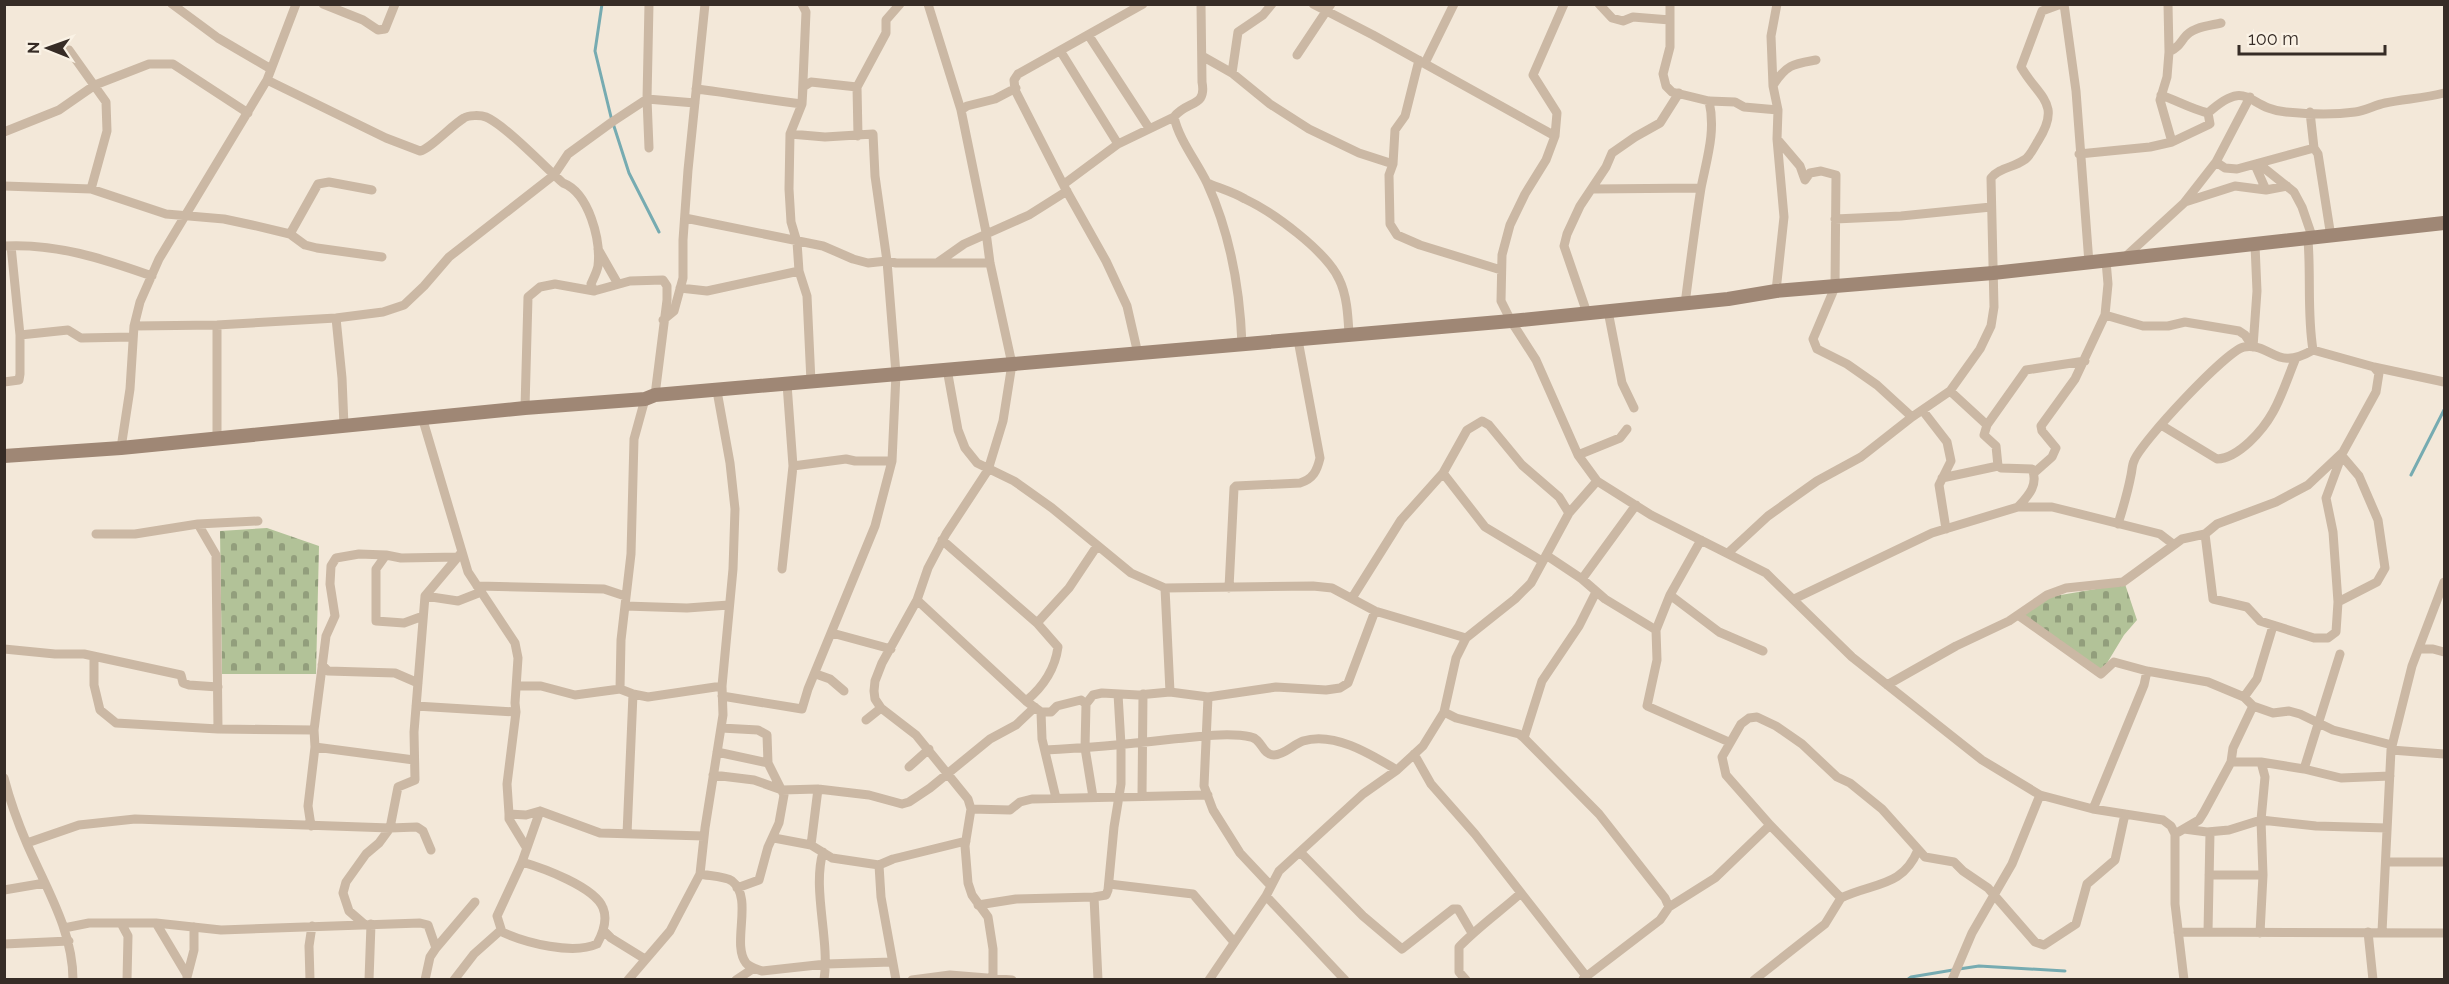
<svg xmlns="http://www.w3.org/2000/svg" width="2449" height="984" font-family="Raleway,sans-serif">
<defs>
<pattern id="cemetery-stones" width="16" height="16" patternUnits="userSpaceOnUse" patternTransform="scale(1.5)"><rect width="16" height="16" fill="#b2c298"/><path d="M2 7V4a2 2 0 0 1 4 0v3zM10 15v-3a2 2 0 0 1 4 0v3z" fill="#929e7c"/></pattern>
</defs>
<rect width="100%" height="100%" fill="#f3e8d9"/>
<!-- cemetery -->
<path fill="url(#cemetery-stones)" d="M267,528L319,546L316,674H222L220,531Z
M2125,584L2137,620L2124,635L2101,673L2023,615L2049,597Z"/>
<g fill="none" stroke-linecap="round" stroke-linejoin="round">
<!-- stream -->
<path stroke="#76abb1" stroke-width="3" d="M602,4L595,51L611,117L629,173L659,232
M2411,475L2444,410
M1959,969L1979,966L2065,971
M1907,980L1911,977L1953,970"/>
<!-- street -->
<path stroke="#cbb8a4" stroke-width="9" d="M172,4L218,38L271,69
M323,4L363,20L378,30L385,29L395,4
M649,4L647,99L649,148
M802,4L806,12L802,104L790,134L789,189L791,222L797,242L799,271L807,296L811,382
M928,4L961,110L986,232L990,263L1012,364L1003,421L988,470L946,534L928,568L917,600L882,663L875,681L874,691L875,699L881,708L916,735L968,799L971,809L965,846L968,883L972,895L988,917L993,949V977
M1313,4L1373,35L1555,136
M1564,4L1533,75L1557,113L1555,136L1546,160L1525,194L1510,225L1502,255L1501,301L1511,321L1536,360L1578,455L1597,481L1651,515L1766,573L1852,657L1982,760L2040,795L2093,809L2163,820L2171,826L2175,834V904L2184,980
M1599,4L1612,18L1623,21L1633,17L1670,20
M1670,4V47L1663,74L1666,86L1672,92L1709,101L1735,102L1744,107L1778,110
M2064,4L2076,91L2089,263
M2168,4L2169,52L2167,77L2160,100L2172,142
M1089,36L1149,128
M69,50L106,102L107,131L91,189
M1061,52L1118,144
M2169,52C2177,48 2179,45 2184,38C2192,27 2208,26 2221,23
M1297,55L1331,4
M1202,56L1232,73L1270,104L1309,129L1359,153L1393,164
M1419,60L1405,116L1395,130L1393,164L1389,175L1390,224L1397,235L1420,245L1501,270
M1425,63L1454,4
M1232,73L1238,32L1263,15L1272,4
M267,80L386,138L420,151C430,149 452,125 464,118C468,115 481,115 486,117C505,125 546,168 563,183C589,193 601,240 598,266C597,272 593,279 591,284L594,291
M1774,84C1787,64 1794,64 1816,60
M696,89C732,93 766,100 802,104L803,87L811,82L857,87
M2161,95C2178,101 2191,109 2208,113
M961,110L967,106L995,99L1016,88
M2310,112L2314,148L2318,154L2331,237
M1174,117C1179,140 1197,162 1207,183C1230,233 1240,290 1242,344
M4,132L59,110L95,85L149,64H173L248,113
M858,136L857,87L886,33V20L900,4
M1777,139L1800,166L1805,180L1810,173L1821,171L1836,175L1835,287L1813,339L1817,349L1847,364L1877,385L1912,417
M2079,154L2150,147L2172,142L2210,124L2208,113C2249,76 2247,109 2286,112C2307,114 2333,115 2355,112C2365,111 2375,105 2385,103C2405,99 2425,98 2444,93
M2216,162L2225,168L2237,169L2314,148
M2259,164L2294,192L2302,207L2313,239
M2255,165L2266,190
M1207,183C1219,188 1233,192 1245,199C1273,212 1326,251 1339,279C1347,295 1348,316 1349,334
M1064,184L1118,144L1174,117C1187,100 1207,108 1202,82L1201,4
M4,186L91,189L166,214L224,219L252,225L290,234L305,245L317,248L382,257
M1593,189L1701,188
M2185,202L2235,186L2266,190L2287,186
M685,218L823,246L853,259L868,263L887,261L896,263H990
M1835,219L1901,216L1991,207
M290,234L318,184L329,182L372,190
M2308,240C2311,277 2307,314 2313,350
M4,246C56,243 104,259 152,276
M598,249L618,284
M2124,258L2184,203L2216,162L2250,97
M937,263L964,244L1029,215L1067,191
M680,288L707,291L799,271
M1776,291L1784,217L1777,139L1778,110L1773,86L1771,36L1777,4
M1685,304C1690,265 1695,226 1701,188C1707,158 1716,131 1709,101
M1608,311L1622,383L1634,408
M1587,313L1564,246L1567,234L1580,206L1606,167L1612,153L1635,137L1660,123L1679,93
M2105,315L2143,326H2168L2185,322L2239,331L2245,335L2253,347
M336,318L342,378L344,426
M663,320L674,311L683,278V240L688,170L705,4
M217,325V439
M134,326L217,325L336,318L383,312L404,305L424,286L449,257L554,175L568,154L612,122L647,99L695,103
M20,335L68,330L81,338L133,337
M2253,347L2257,291L2255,245
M1138,354L1127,306L1106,261L1065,188L1015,90L1014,80L1018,74L1143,4
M947,369L958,430L965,448L977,463L1014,481L1052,508L1131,573L1165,588L1313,586L1332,588L1375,611L1466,638
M4,382L19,380L20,374V335L11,246
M1950,391L1987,425L1984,435L1996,446L1998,466
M525,408L528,297L540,287L555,284L594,291L630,281L663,280L667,286V300L655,395
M1923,411L1947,442L1951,461L1939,485L1946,529
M422,417L468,572L515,643L518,658L515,703L516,712L507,784L509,814V819L526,847
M1987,425L2026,370L2085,361
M2161,425L2217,459C2239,458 2263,430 2273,412C2282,396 2288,377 2295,360
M121,448L130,389L134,326L140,302L159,259L267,80L296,4
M1578,455L1620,438L1627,429
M793,466L846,459L855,461H892
M1443,473L1485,527L1542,561
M2034,473L2052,457L2056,448L2042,431L2041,426L2075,379L2105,315L2108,284L2106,261
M1942,478L1998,466L2001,468L2032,469C2039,485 2028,496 2018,507
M198,524L216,555L218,729
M2118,524C2123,508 2128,491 2131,475C2132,471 2132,465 2134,461C2140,443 2227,350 2244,347C2273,343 2275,372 2313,350L2374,367L2444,382
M96,534H135L198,524L258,521
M2205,534L2213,599L2247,607L2260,621L2314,638H2328L2336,632L2338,602L2333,532L2326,498L2343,452L2376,392L2379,373L2374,367
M942,540L1037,623L1058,647C1055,669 1043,687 1026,701
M1701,540L1670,595L1656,630L1657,660L1647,706L1729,742
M1728,553L1768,516L1817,481L1861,457L1912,417L1950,391L1980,349L1991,326L1994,307L1991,178C2000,167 2013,168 2024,160C2030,157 2034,147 2038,141C2062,103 2039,98 2021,67L2042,11L2061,4
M1546,555L1582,579L1605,599L1656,630
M782,569L793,466L787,384
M1582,579L1636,505
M477,586L604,589L625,596
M1165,588L1170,692
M1229,588L1234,488L1236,486L1300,483C1313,479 1317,471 1320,458L1298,340
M1670,595L1719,632L1763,651
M425,596L458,601L481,592
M1352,598L1401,520L1443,473L1467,430L1482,421L1489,425L1522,465L1559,497L1569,513
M1794,599L1932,533L2018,507H2052L2160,534L2173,544
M917,600L1026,701L1041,712H1051L1057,706L1081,700L1086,704L1093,695L1102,693L1138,695L1170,692L1208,697L1276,687L1326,690L1340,688L1348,683L1375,611
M2338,602L2377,582L2385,568L2378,520L2359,476L2342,456
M625,606L687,608L729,605
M2018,615L2101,674L2114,662L2147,671L2208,682L2244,697
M423,616L404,623L376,621V569L386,555L401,558L459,557
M1037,623L1069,588L1097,546
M832,633L891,649
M4,649L55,654H84L181,675L183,683L189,685L218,687
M2419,649H2433L2444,652
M94,656V685L100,710L116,723L218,729L314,730
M322,665L328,671L395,673L418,683
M816,674L830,679L844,691
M1887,685L1956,646L2009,621L2047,595L2066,588L2123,582L2182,539L2205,534L2217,524L2276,502L2308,485L2343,452
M517,686H541L575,695L620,689L633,694L648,697L722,686
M620,689L621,640L631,554L634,439L645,399
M722,696L802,709L808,689L875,526L892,461L896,374L887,261L875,176L873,134L825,137L790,134
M1208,697L1204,786L1213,810L1240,853L1270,885
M1086,704L1085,748L1093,797
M416,706L516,712
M2253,706L2273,713L2289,711L2300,714L2333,730L2392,745
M1041,712L1042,739L1056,798
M1444,712L1456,718L1519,734L1524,738L1599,814L1665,898L1669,907
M866,720L881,708
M721,728L758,730L767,735L768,763L784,795L779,823L768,847L759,880L737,888
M1524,738L1542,681L1579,626L1596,592
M315,747L414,760
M1045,750C1088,748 1130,744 1173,739C1196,737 1228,732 1251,737C1262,739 1262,755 1274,755C1284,755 1294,744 1303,741C1334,731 1372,755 1397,770
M2391,750L2444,754
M717,752L768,763
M1414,754L1431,784L1475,834L1586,976
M2231,762H2261L2304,769L2341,778L2390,776
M909,767L929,749
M2304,769L2340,654
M713,775L754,780L782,790L818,789L869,795L902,804L909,802L930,788L990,739L1016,725L1035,707
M4,778C10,801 18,823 27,844C46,888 73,931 73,980
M1142,796L1143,694
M971,809L1010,810L1020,802L1032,799L1208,795
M2093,809L2144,685L2147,671
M509,814L526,815L540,811L600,833L704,836
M311,826L308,806L315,747L314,730L326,636L335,616L330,584L331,566L336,558L359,554L386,555
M2184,829L2207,832L2229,830L2261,820L2316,826L2387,828
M627,834L633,694
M2175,834L2199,820L2204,812L2231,762L2233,748L2253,706L2244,697L2257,679L2273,626
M774,838L811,845L832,858L879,865L893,859L966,841
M27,843L79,825L135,819L390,828L417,827L423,831L431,850
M811,845L818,789
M1918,850C1902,888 1874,882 1841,898L1770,825L1726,775L1722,757L1741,724L1749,718L1757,717L1776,726L1802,744L1837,777L1850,783L1882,809L1925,857L1954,862L1963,871L1988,888L2035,942L2044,945L2076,924L2087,884L2115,860L2125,814
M823,852C812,890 830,939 824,980
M1301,853L1363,916L1402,949L1453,909H1458L1472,933
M522,862C543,868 595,887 603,908C608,920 603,933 597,944C573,955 526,943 502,932L497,916L522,862L540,811
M2386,862H2444
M879,865L881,897L896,980
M700,874C709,876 725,876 732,881C754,898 731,944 746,963C749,967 757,969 762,971L826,964L892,962
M2209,875H2263
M1109,884L1193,894L1234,942
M4,890L45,883
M1266,896L1345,980
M978,905L1016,899L1094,897
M121,923L128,936L127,980
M156,923L187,975
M364,924L349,911L343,893L346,882L366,854L379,843L390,828L398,787L415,780L414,732L425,596L462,552
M64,928L89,923H156L221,930L420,923L428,925L436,948
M604,931L611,938L645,959
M2178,932L2444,933
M2208,932L2210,832
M2368,932L2373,980
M2382,932L2391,750L2412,666L2444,582
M2260,933L2263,875L2261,820L2265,777L2261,762
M4,944L69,941
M187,977L194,950V927
M1583,979L1660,920L1669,907L1715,878L1770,825
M310,980L309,946L312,926
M369,980L371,924
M425,980L430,957L436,948L475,902
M454,980L474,954L501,930
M628,980L670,931L700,874L705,828L723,715L722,686L733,569L735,509L730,463L717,391
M736,980L754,968
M912,980L950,975L1012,980
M1098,980L1094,897L1106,895L1108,890L1114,827L1121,784V745L1118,694
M1209,980L1266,896L1279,871L1363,794L1397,770L1423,746L1444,712L1456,658L1466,638L1515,599L1531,583L1569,513L1597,481
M1466,980L1459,972V947C1478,927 1501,911 1521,893
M1754,980L1825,924L1841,898
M1952,980L1972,933L2012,864L2040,795"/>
<!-- secondary -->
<path stroke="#9f8775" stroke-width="14" d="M4,456L121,448L525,408L645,399L655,395L1511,321L1728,299L1776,291L1993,273L2444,223"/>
</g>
<!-- border -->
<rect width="2449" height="984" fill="none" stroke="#362c26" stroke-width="12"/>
<!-- north arrow -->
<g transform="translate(48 48) rotate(271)" stroke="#faf2e5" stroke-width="4.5" paint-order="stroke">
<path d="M0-4.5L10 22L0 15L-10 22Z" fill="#362c26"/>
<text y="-9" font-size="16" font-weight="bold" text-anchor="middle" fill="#362c26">N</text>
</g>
<!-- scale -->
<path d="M2239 45v9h146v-9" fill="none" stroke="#362c26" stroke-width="3"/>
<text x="2248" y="45" font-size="18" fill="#362c26" stroke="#faf2e5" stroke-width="4.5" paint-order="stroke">100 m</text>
</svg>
